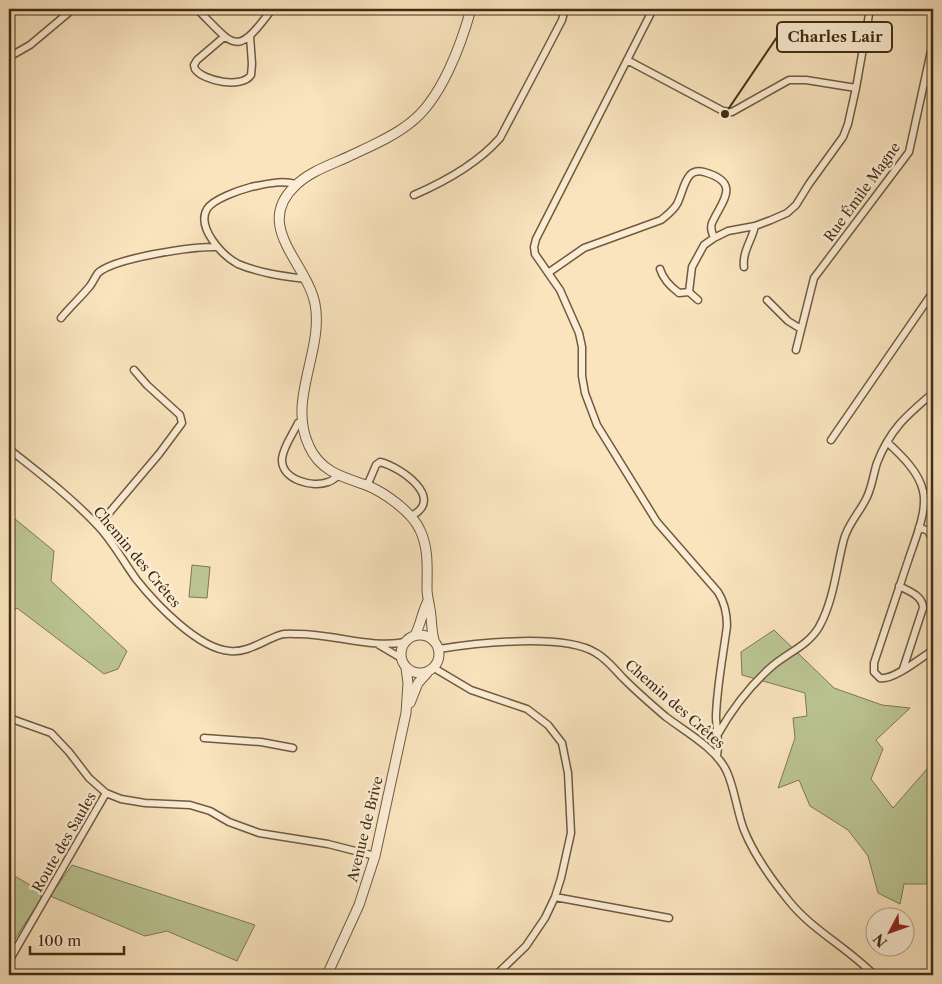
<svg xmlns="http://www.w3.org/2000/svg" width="942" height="984" font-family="'Libre Caslon Text',serif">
<rect width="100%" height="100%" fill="#f9e4be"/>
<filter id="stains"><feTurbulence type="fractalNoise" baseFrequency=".004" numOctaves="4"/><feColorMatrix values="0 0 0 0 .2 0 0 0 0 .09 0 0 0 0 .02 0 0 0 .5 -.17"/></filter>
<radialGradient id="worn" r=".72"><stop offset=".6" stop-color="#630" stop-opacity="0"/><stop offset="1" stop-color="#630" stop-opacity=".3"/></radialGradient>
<!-- green -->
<path fill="#bbc593" stroke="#7f7852" d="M9,514L54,551L51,581L127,651L118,669L104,674L17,608L9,615Z
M192,565L210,567L207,598L189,597Z
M774,630L834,688L882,705L910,708L876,740L883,749L871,779L893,808L933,762V884H904L900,904L878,893L868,856L848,830L810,806L799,780L778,788L795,738L793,718L807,716L805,693L742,675L741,652Z
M72,865L255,925L237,961L167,931L145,936L50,896Z
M9,870L13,875L40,891L41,899L9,948Z"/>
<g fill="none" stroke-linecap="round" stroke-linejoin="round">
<!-- minor casing -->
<g stroke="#705a3d" stroke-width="9">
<path id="minor" d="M197,9C235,47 236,58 272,9
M653,9L536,239L534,247L535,254L560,290L579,333L582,347V376L585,393L597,425L657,522L718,592C725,603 727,613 727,626C723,656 717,686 716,716C716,730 720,742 717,755
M224,37L197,60L194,65L195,69C203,81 242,89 251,75L252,64L250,36
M9,57L30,45L73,9
M627,60L723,111L732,112L789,80H806L856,88
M296,184C281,180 266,184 251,187C240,190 213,199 207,209C196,228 223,256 238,264C259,273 283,276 305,279
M414,195C444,182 478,163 500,138L549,45L562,20L565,9
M744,267C742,252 752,240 755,226
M660,269C663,279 671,287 679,293L689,292L692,267L704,245L714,238L728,231L755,226L771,220L787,213L796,205L809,184L843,137L848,124L856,88L870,9
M548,273L584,248L661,220C667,215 673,211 677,204C682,195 683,183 690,175C694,171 700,171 704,172C743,183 721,202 712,223C710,228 712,233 714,238
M689,292L698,300
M767,300L788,321L801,329
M61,318C70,307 81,297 90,286C93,282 95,277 98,273C114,258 194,246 217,247
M796,350L814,278L909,152L933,42
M303,421L298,423C293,434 283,447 282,459C281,480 313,488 328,482C332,481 335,478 338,476
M831,440L933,292
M887,442C901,455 919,472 923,491C928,511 914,542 908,561C897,595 885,629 874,663V672L880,678C893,681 922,657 933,650
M9,449C39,473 71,497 98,526C113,542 123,561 136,579C155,603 198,649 230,651C248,653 264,640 280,635C286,633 293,634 299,634C332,634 375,649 405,642
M367,486L376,465L380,462C401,467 446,499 411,516
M98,526L159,454L182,423L180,415L147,385L134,370
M919,527L928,531L933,540
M899,586C909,591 923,596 923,608L903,669
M379,645L401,658
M439,649C477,643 564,633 596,653C607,659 615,670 624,679C637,692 652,705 666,717C686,732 717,749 727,772C735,790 737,812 744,830C754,855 772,880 789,901C812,930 848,948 874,975
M434,668L471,690L527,709L548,725L562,743L568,773L571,833L561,878L555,897L545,918L526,946L496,975
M9,718L51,733L69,752L89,778L106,793
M718,734C731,711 750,686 770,668C786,653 807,647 819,627C834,600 836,569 844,539C848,524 859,513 866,499C872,488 873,475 877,463C890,429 907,415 933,393
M204,738L261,742L293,748
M555,897L669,918
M9,961L106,793L121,799L145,803L190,805L210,811L229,822L259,833L328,844L375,856"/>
</g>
<!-- tertiary casing -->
<g stroke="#705a3d" stroke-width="11">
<path id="tertiary" d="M401 654a19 19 0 1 1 38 0a19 19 0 1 1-38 0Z
M415,635C421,624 422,612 428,601
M434,640C431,629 432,619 430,609C429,602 427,596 427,589C427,569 429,549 420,530C412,512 384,492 366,485C342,477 320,471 309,446C287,400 324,350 315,304C307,263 253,226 295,186C311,170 334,164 354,154C373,145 394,136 410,123C441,100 461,45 471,9
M410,703L418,683L427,673
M327,975L359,905L375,856L406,713L408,683L406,668"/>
</g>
<!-- minor -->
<use href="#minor" stroke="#fbedd5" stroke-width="6"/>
<!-- tertiary -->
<use href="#tertiary" stroke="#fbedd5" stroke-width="9"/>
</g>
<g text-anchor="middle" stroke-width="5" stroke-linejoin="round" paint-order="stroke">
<!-- street labels -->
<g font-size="14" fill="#432c12" stroke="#fbedd5">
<text transform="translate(862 192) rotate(-54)" y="5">Rue Émile Magne</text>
<text transform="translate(137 557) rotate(50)" y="5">Chemin des Crêtes</text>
<text transform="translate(675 704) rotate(41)" y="5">Chemin des Crêtes</text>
<text transform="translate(365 829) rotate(-76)" y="5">Avenue de Brive</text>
<text transform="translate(64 842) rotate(-60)" y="5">Route des Saules</text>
</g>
</g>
<!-- callouts -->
<path fill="none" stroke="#432c12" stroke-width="2" d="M725 114L777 37"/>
<circle fill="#432c12" stroke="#fbedd5" stroke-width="2" cx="725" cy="114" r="5"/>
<rect fill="#fbedd5" stroke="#432c12" stroke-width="2" x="777" y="22" width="115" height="30" rx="5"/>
<g font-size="15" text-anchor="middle" font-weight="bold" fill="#432c12">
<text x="835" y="42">Charles Lair</text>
</g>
<!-- margin -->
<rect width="942" height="984" fill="none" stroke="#f9e4be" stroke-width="30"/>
<rect x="10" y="10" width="922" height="964" fill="none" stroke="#432c12" stroke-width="2.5"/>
<rect x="15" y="15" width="912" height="954" fill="none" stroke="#432c12"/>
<!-- north arrow -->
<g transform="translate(890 932) rotate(229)"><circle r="24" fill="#fbedd5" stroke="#b1a087"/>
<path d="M0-4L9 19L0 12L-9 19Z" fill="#8f2418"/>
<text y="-8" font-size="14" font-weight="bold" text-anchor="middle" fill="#432c12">N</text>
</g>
<!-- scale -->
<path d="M30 946v8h94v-8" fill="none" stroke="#432c12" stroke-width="2.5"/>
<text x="38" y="946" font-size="15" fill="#432c12" stroke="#fbedd5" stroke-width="4" paint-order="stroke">100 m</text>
<rect width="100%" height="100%" filter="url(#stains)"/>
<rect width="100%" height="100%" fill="url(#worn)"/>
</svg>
